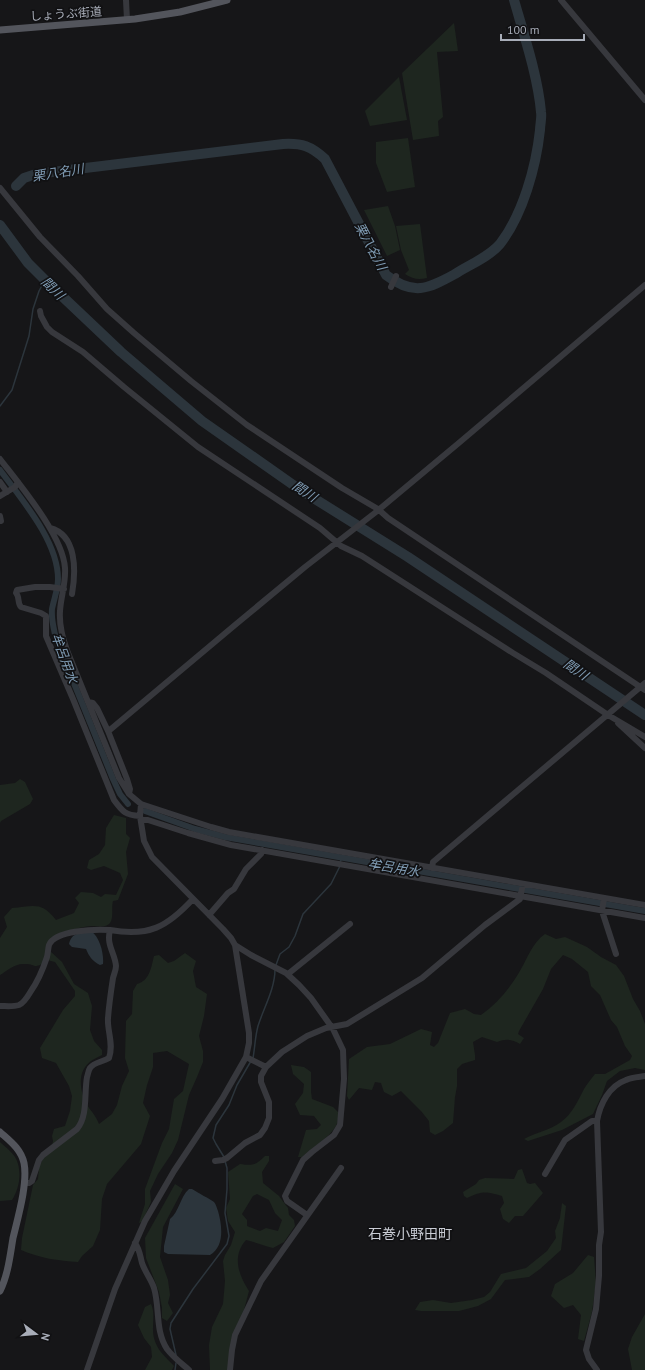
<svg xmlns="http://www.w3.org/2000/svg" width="645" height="1370" font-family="'PT Sans','Noto Sans JP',sans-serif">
<rect width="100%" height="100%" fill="#161618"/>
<!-- green -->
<path fill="#1e261f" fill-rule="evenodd" d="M454,23L458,51L437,52L443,117L438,121L439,136L413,140L402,73Z
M399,77L407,120L370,126L365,111Z
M408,138L415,187L387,192L376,163V142Z
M388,206L395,226L400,250L387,256L364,210Z
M420,224L427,278C418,280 413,279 405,274L409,270L401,250L396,226Z
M20,779L25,782L33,799L30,804L1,821L0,823V785L15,783Z
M114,815L126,818V834L130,838L126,852L128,874L118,900L113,901C111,908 114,917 110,923C106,928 98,926 92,926C78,927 62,932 51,941L50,951L62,962L74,984L88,993L92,1006L90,1030L94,1041L102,1050V1055C98,1057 94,1059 91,1061C76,1072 80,1091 87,1105C91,1111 96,1116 99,1124L112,1114L117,1105L122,1086L129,1071L125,1058L126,1021L132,1014L133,991L137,984C150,980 151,968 154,956L159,955L168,963L174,961L185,953L196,961L193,971L196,987L207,994L204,1016L199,1036L203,1051V1062L197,1077L189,1095L178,1140L172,1153L158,1174L150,1191L151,1202L142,1222L139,1223L145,1204V1189L162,1143L169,1129L174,1099L183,1091L189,1064L167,1051L153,1053V1067L147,1085L143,1103L150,1116L141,1144L107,1184L102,1199L100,1230L93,1246L82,1256L78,1262C59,1261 39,1258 21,1250L22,1238L33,1185L38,1179L39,1168L43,1158L51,1151L53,1141L52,1136L54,1129L65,1126L70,1111L72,1096L69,1086L56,1063L42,1058L40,1048L63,1010L75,996V991L55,962L47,960C34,971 36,963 23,964C14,964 7,971 0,975V938L7,927L4,917L12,908C33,906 42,901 56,920L74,913L79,903L75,898L81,892L93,893L101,897L105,894L116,895L123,880L120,873L104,866L91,870L87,868L89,860L99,854L105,845L106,828Z
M545,934L556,939L565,937L587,947L601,957L616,965L624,976L633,999L640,1011L645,1024V1070L635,1068L620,1071L607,1081L602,1095L593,1114L562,1130L528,1141L524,1139C536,1132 549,1131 561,1122C572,1114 578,1101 584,1089C587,1084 591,1079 595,1074H605L630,1060L632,1056L625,1046L617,1027L611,1020L600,995L591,986L588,972L572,959L563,955L551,969L543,989L519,1031L518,1034L524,1038L520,1044C512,1040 507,1038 497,1042L482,1037L473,1042L475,1055V1060L462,1064L457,1069V1086L455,1097L453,1123L443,1131L435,1135L430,1132L429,1121L421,1111L401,1091L392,1096L384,1092L381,1083L375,1082L372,1090L359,1088L349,1100L347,1096L349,1059L367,1047L390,1044L421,1029L432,1032L430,1045L434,1047L438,1043L450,1013L465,1009L474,1014L481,1015C498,1003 511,987 521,969C528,957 533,942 545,934Z
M291,1065L304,1067L311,1072V1092L312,1099L333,1107L339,1113C338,1117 338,1122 336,1126C329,1138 313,1147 302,1157H298L306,1130L317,1129L321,1125L314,1116L300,1115L295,1104L303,1093L304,1084L293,1074Z
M0,1142C5,1147 15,1154 17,1161C22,1174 19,1189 12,1200L0,1201Z
M265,1156H269V1161L262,1172L263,1183L279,1196L288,1208L289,1215L294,1220L295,1226L284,1242L273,1248C264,1246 255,1242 246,1240C232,1256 238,1274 249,1291L228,1370H210L209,1345L212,1327L223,1304L225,1281L223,1261L225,1255L231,1245L235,1232L228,1221L226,1208L230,1199L228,1172L240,1164C253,1166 256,1165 265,1156ZM257,1194L269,1200L275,1213L282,1220L278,1231L266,1228L260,1231L247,1226V1220L242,1214L253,1196Z
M522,1169L527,1183L530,1184L535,1183L543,1193L523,1216H515L509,1223L503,1219L500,1209L504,1203L502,1196C486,1191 482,1191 467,1198L464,1196L463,1192L476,1184L479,1180L485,1178L514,1179L518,1170Z
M175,1184L183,1189L163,1227L160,1257L168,1280L170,1295L168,1303L173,1313L167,1321L162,1318V1308L159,1292L146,1258L145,1238Z
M562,1203L566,1206L561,1250L540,1269L529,1277L505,1280L491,1299L478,1306L459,1311H421L415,1310L420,1302L433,1300L451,1303L472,1300L484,1297L490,1292L501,1274L526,1268L547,1251L556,1238L555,1231L560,1218Z
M588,1255L594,1257L596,1283L592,1312L584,1341L578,1339L581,1315L573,1305L564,1308L551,1296L555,1284L573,1273Z
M151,1304C156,1314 151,1327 154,1338C157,1351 166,1357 174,1366L172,1370H145L152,1357L151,1347L144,1338L138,1325L145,1307Z
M645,1314V1370H632L628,1349L632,1337Z"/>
<!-- water -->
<path fill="#2c353c" d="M91,931C100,937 104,954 103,964L100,965C92,961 89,956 86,949L72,947L69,944C72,932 80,933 91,931Z
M189,1189H192C198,1193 210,1199 214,1202C216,1204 217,1209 218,1211C222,1225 225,1246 210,1255L168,1254L164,1252V1246L170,1219C179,1212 180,1197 189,1189Z"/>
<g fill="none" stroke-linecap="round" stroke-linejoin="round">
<!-- stream -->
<path stroke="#2c353c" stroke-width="1.5" d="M0,233L4,230
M0,406L12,390L29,336L33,309L39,291L45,280
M340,863L342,857
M276,965L280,954L289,947L295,936L303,914L331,884L340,866
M253,1058C255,1047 255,1037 258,1026C264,1007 275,989 275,969
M224,1157L216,1144L213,1138L216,1125L229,1105L237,1085L251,1061
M176,1355L170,1329L171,1323L193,1289L227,1244L229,1236L225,1213L227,1189V1168L225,1161
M175,1370L176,1363"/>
<!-- canal -->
<path stroke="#2c353c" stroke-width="6" d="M0,470C22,500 58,541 58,579C58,589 54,599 52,609C51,620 54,629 56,639L113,779L120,794L128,804
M145,811L195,829L225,837L645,911"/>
<!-- river -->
<path stroke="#2c353c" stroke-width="10" d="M16,186L24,178L36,174L283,144C302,143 311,146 325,159L386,275C413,296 428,289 455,274C469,265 489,257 500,244C523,214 536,167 540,130C540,124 542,118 541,112C538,77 524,35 514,0
M0,225L28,263L45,280L121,352L202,421L299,489L408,557L645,715"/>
<!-- minor -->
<path stroke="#37383d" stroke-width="6" d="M126,0L127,20
M561,0L645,100
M0,188L40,237L78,276L107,309L134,333L191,381L247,425L342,488L378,509L388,518L645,690
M391,287L396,276
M40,311L41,316L47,327L52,332L83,352L124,387L198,447L320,528L341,546L362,556L513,653L546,673L608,715L645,737
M0,459C20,485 63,536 65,568C66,583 61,596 60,611C59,626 63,639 68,653L119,778L129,794L141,804L211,827L229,832L645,905
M0,482L7,492
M0,496L15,487L18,482
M0,516L1,521
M50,528C77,535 76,571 72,594
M64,589L50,587H35L17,590L16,593C20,597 17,603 21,607L41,613L46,616V636L73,699L114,800C123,812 125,815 140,816
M88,702L93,703L97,708L108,731L127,779L130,789L129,794
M618,723L645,748
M108,731L111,729L235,625L305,567L376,512L460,442L645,285
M141,820H148L188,833L231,845L645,918
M432,868L433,862L645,683
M604,898L602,911L616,954
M209,915L228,893L234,889L246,869L261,854L262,850
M235,945L251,955L286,973L299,985L311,998L333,1029L343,1050L344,1079L340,1125L334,1135L312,1152L303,1160L285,1196L287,1201L307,1215
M288,974L350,924
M0,1006C6,1006 13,1007 19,1005C24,1003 28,996 31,991C38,981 43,969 47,957C48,953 48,949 49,945C55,930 96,929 110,930
M246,1057L266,1067
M215,1161L223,1160L227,1158L245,1143L260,1135L265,1128L269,1118V1102L261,1082V1076L266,1067L282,1052L307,1036L326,1028L347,1024L422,978L485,925L520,899L523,884
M545,1174L565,1140L592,1121H597
M24,1183H29L32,1181L39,1160L43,1155L77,1129C88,1116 84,1094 87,1077C88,1075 88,1071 90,1068C94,1062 103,1062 109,1058C114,1044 107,1031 108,1018C109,1005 111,991 113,978C114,974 116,970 116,966C115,953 106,945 110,930C149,937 167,927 193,899
M135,1243C140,1250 140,1256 142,1263C145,1272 151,1279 154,1288C160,1308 155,1331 167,1349C173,1357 181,1363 189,1370
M87,1370L115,1289L145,1221L174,1171L222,1099L246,1057L249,1043V1033L235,945L231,938L223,929L152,857L144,841L140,816L141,804
M230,1370L232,1350L235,1335L261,1281L341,1168
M597,1370L589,1359L586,1350L596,1309L599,1276V1245L601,1232L597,1121C600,1104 609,1086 626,1080C632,1077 639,1077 645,1076"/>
<!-- major -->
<path stroke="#53555c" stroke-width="7" d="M0,30L135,19L180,12L227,0
M0,1132C10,1141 21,1149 24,1163C28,1183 18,1217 13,1238C10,1256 8,1275 0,1291"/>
</g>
<g text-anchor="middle" stroke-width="3.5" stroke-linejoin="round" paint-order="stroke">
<!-- street labels -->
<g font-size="12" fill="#a8adb8" stroke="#111113">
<text transform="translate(66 14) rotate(-4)" y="4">しょうぶ街道</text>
</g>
<!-- water labels -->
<g font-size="13" font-style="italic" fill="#7f9bb3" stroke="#111113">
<text transform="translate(58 172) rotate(-9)" y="5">栗八名川</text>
<text transform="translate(371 246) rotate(62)" y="5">栗八名川</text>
<text transform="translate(53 288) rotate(44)" y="5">間川</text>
<text transform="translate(305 491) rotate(33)" y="5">間川</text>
<text transform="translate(65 658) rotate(70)" y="5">牟呂用水</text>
<text transform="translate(576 669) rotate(34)" y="5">間川</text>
<text transform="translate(394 867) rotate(10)" y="5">牟呂用水</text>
</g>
<!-- quarter labels -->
<g font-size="14" fill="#c9ccd4" stroke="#111113">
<text x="410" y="1239">石巻小野田町</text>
</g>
</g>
<!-- north arrow -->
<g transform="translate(36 1334) rotate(106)" stroke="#111113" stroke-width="3" paint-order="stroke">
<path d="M0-3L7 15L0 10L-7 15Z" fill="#a8adb8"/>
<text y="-6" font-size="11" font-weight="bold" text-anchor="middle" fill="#a8adb8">N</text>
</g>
<!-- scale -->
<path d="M501 34v6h83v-6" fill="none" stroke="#a8adb8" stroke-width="2"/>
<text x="507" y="34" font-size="12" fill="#a8adb8" stroke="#111113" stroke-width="3" paint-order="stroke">100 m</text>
</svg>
